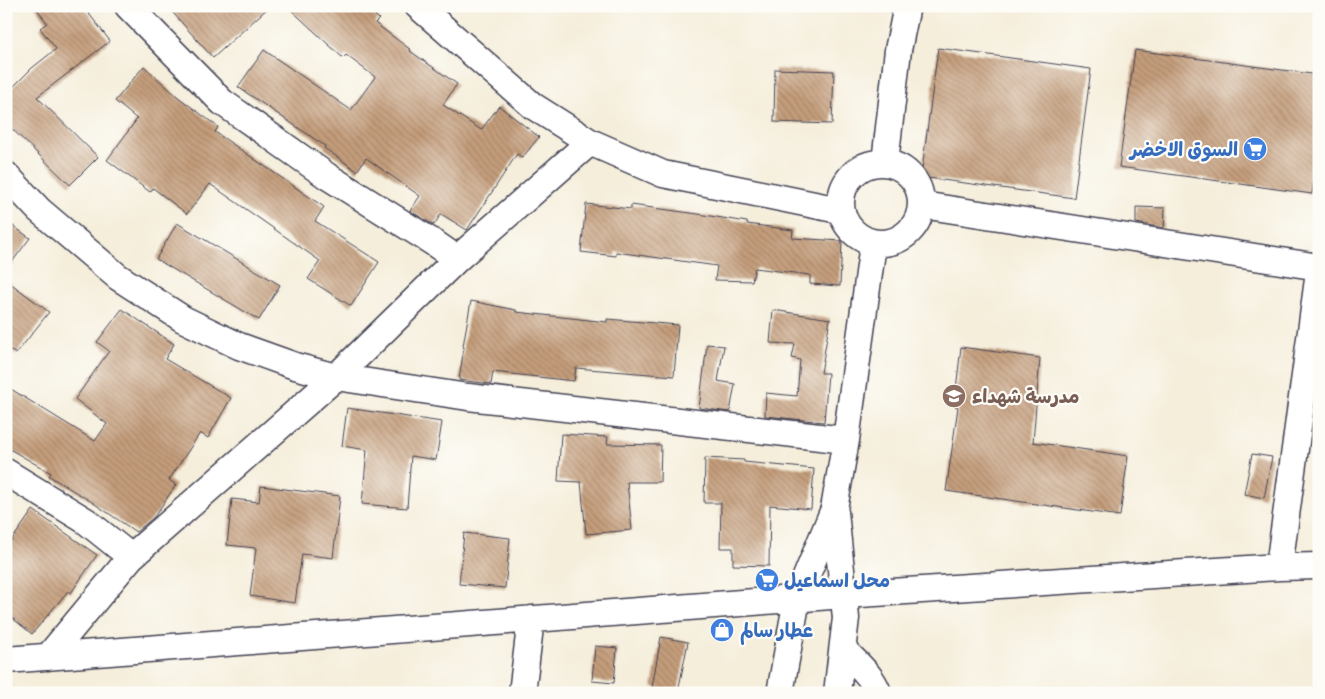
<svg xmlns="http://www.w3.org/2000/svg" width="1325" height="699" font-family="Itim,'Playpen Sans Arabic',sans-serif">
<defs>
<pattern id="building-back-hatch" width="6" height="6" patternUnits="userSpaceOnUse" patternTransform="scale(1.25)"><rect width="6" height="6" fill="#c59e7b"/><path d="M-1 5l2 2M0 0l6 6M5-1l2 2" fill="none" stroke="#a08066"/></pattern>
</defs>
<rect width="100%" height="100%" fill="#fdfcf7"/>
<filter id="ink" filterUnits="userSpaceOnUse"><feTurbulence type="fractalNoise" baseFrequency=".02" numOctaves="2"/><feDisplacementMap in="SourceGraphic" scale="10" xChannelSelector="R" yChannelSelector="G"/><feConvolveMatrix kernelMatrix="1 2 1 2 8 2 1 2 1" color-interpolation-filters="sRGB"/></filter>
<filter id="wash" filterUnits="userSpaceOnUse"><feTurbulence type="fractalNoise" baseFrequency=".0096" numOctaves="4" result="noise"/><feDisplacementMap in="SourceGraphic" scale="20" xChannelSelector="R" yChannelSelector="G"/><feGaussianBlur stdDeviation="1.12" result="paint"/><feColorMatrix in="noise" values="0 0 0 0 0 0 0 0 0 0 0 0 0 0 0 0 0 1.4 0 .05"/><feComposite in="paint" operator="in"/></filter>
<g filter="url(#wash)">
<rect width="100%" height="100%" fill="#f5eedb"/>
<g id="blocks">
<!-- building -->
<path fill="url(#building-back-hatch)" d="M35,6H83L110,41L37,97L98,157L70,185L6,123V94L32,68L56,49L40,28L47,23Z
M167,6H270L213,58Z
M287,6H366L379,19L375,23L411,50L410,51L457,84L443,105L481,130L499,106L539,137L522,158L517,154L467,230L441,214L434,225L410,211L420,196L366,158L357,171L324,148L325,146L238,87L264,50L351,110L375,77L346,55L343,58Z
M938,48L1091,69L1074,198L921,177Z
M1135,50L1319,75V146L1312,194L1119,167Z
M144,66L178,97L218,127L215,132L324,207L315,221L379,262L351,306L308,279L320,261L210,184L187,214L153,188L150,192L107,160L137,119L115,101Z
M775,69L834,71L832,124L774,122Z
M586,204L631,209V205L698,214L747,222V224L793,230L792,238L842,241L840,286L810,284V275L755,268L752,281L715,280L717,266L616,252V256L581,252Z
M1136,207L1165,208L1164,228L1136,223Z
M6,221L30,238L6,270Z
M177,223L280,285L259,320L156,259Z
M6,280L49,312L16,354L6,347Z
M471,301L516,310V312L607,322V319L678,325L674,376L576,368L574,381L493,372L491,384L459,380L464,347L463,346Z
M122,309L174,344L165,359L231,398L208,438L200,433L169,480L176,485L154,517L136,532L92,502L49,476L51,473L6,447V386L95,441L107,424L75,399L109,351L97,342Z
M773,310L830,319L821,373H828L824,422L765,416L766,393L797,396L800,360L792,358L795,344L770,343Z
M707,344L724,346L718,381L735,384L730,412L699,408Z
M961,347L1040,358L1033,442L1128,456L1120,516L946,491L958,407L954,406Z
M347,408L442,422L436,460L411,456L407,508L362,504L367,450L342,446Z
M561,434L608,437L607,444L661,445L660,482H627L632,530L586,534L581,482L558,481Z
M1252,454L1272,457L1264,498L1244,494Z
M705,458L744,460V462L814,469L811,509L770,505L769,566L733,565V548H720L721,503H704Z
M261,486L340,496L333,558L302,554L295,603L250,596L256,548L227,545L232,499L259,502Z
M33,510L97,555L71,593L68,591L32,634L6,613V548Z
M464,533L510,538L505,588L459,584Z
M661,637L688,642L678,692L652,687Z
M595,646L617,648L614,683L592,681Z"/>
</g>
</g>
<g filter="url(#ink)">
<use href="#blocks" fill-opacity="0" stroke="#424153" stroke-width="1"/>
<g fill="none" stroke-linecap="round" stroke-linejoin="round">
<!-- minor casing -->
<g stroke="#424153" stroke-width="29">
<path id="minor" d="M128,6L222,102L327,176L434,243L457,259
M418,6L533,106L590,142L663,174L839,210
M885,162L898,50L907,6
M841 203a40 40 0 1 1 80 0a40 40 0 1 1-80 0Z
M6,175L39,210L118,277L183,319L239,346L295,366L336,377L468,397L846,440
M922,205L1319,267
M6,472L86,521L131,557
M835,512L846,618L837,693
M1279,567L1319,272
M843,649C855,662 873,676 878,693
M48,657L131,557L336,377L457,259L590,142
M6,660L844,595L1279,567L1319,566
M522,693L531,619
M780,693L797,599L834,509L846,440L873,244"/>
</g>
<!-- minor -->
<use href="#minor" stroke="#fff" stroke-width="26"/>
</g>
</g>
<!-- icons -->
<defs>
<g id="supermarket-disc" transform="scale(1.25)"><circle r="9.5" fill="#3f7fe0" stroke="#fdfcf7"/><path d="M-6-5.5h2.5l.6 2H6L4.5 2H-2.5L-4.4-4H-6ZM-1.5 3.2a1.3 1.3 0 1 0 .1 0ZM3 3.2a1.3 1.3 0 1 0 .1 0Z" fill="#fff"/></g>
<g id="school-disc" transform="scale(1.25)"><circle r="9.5" fill="#8d6e63" stroke="#fdfcf7"/><path d="M0-5L7-2L0 1L-7-2ZM-4 1L0 2.5L4 1V4Q0 6-4 4Z" fill="#fff"/></g>
<g id="shop-disc" transform="scale(1.25)"><circle r="9.5" fill="#3f7fe0" stroke="#fdfcf7"/><path d="M-5-2.5h2.3a2.7 3.5 0 0 1 5.4 0H5L5.5 6h-11ZM-1.5-2.5h3a1.5 2.3 0 0 0-3 0Z" fill="#fff"/></g>
</defs>
<g fill-rule="evenodd">
<use href="#supermarket-disc" x="1255" y="149"/>
<use href="#school-disc" x="954" y="396"/>
<use href="#supermarket-disc" x="767" y="580"/>
<use href="#shop-disc" x="722" y="630"/>
</g>
<g text-anchor="middle" stroke-width="4.5" stroke-linejoin="round" paint-order="stroke">
<!-- shop labels -->
<g font-size="19" font-weight="bold" fill="#366cbe" stroke="#fdfcf7" text-anchor="start">
<text x="1238" y="156" text-anchor="end">السوق الاخضر</text>
<text x="784" y="587">محل اسماعيل</text>
<text x="740" y="637">عطار سالم</text>
</g>
<!-- education labels -->
<g font-size="19" font-weight="bold" fill="#785e54" stroke="#fdfcf7" text-anchor="start">
<text x="972" y="403">مدرسة شهداء</text>
</g>
</g>
<!-- margin -->
<rect width="1325" height="699" fill="none" stroke="#fdfcf7" stroke-width="25"/>
</svg>
